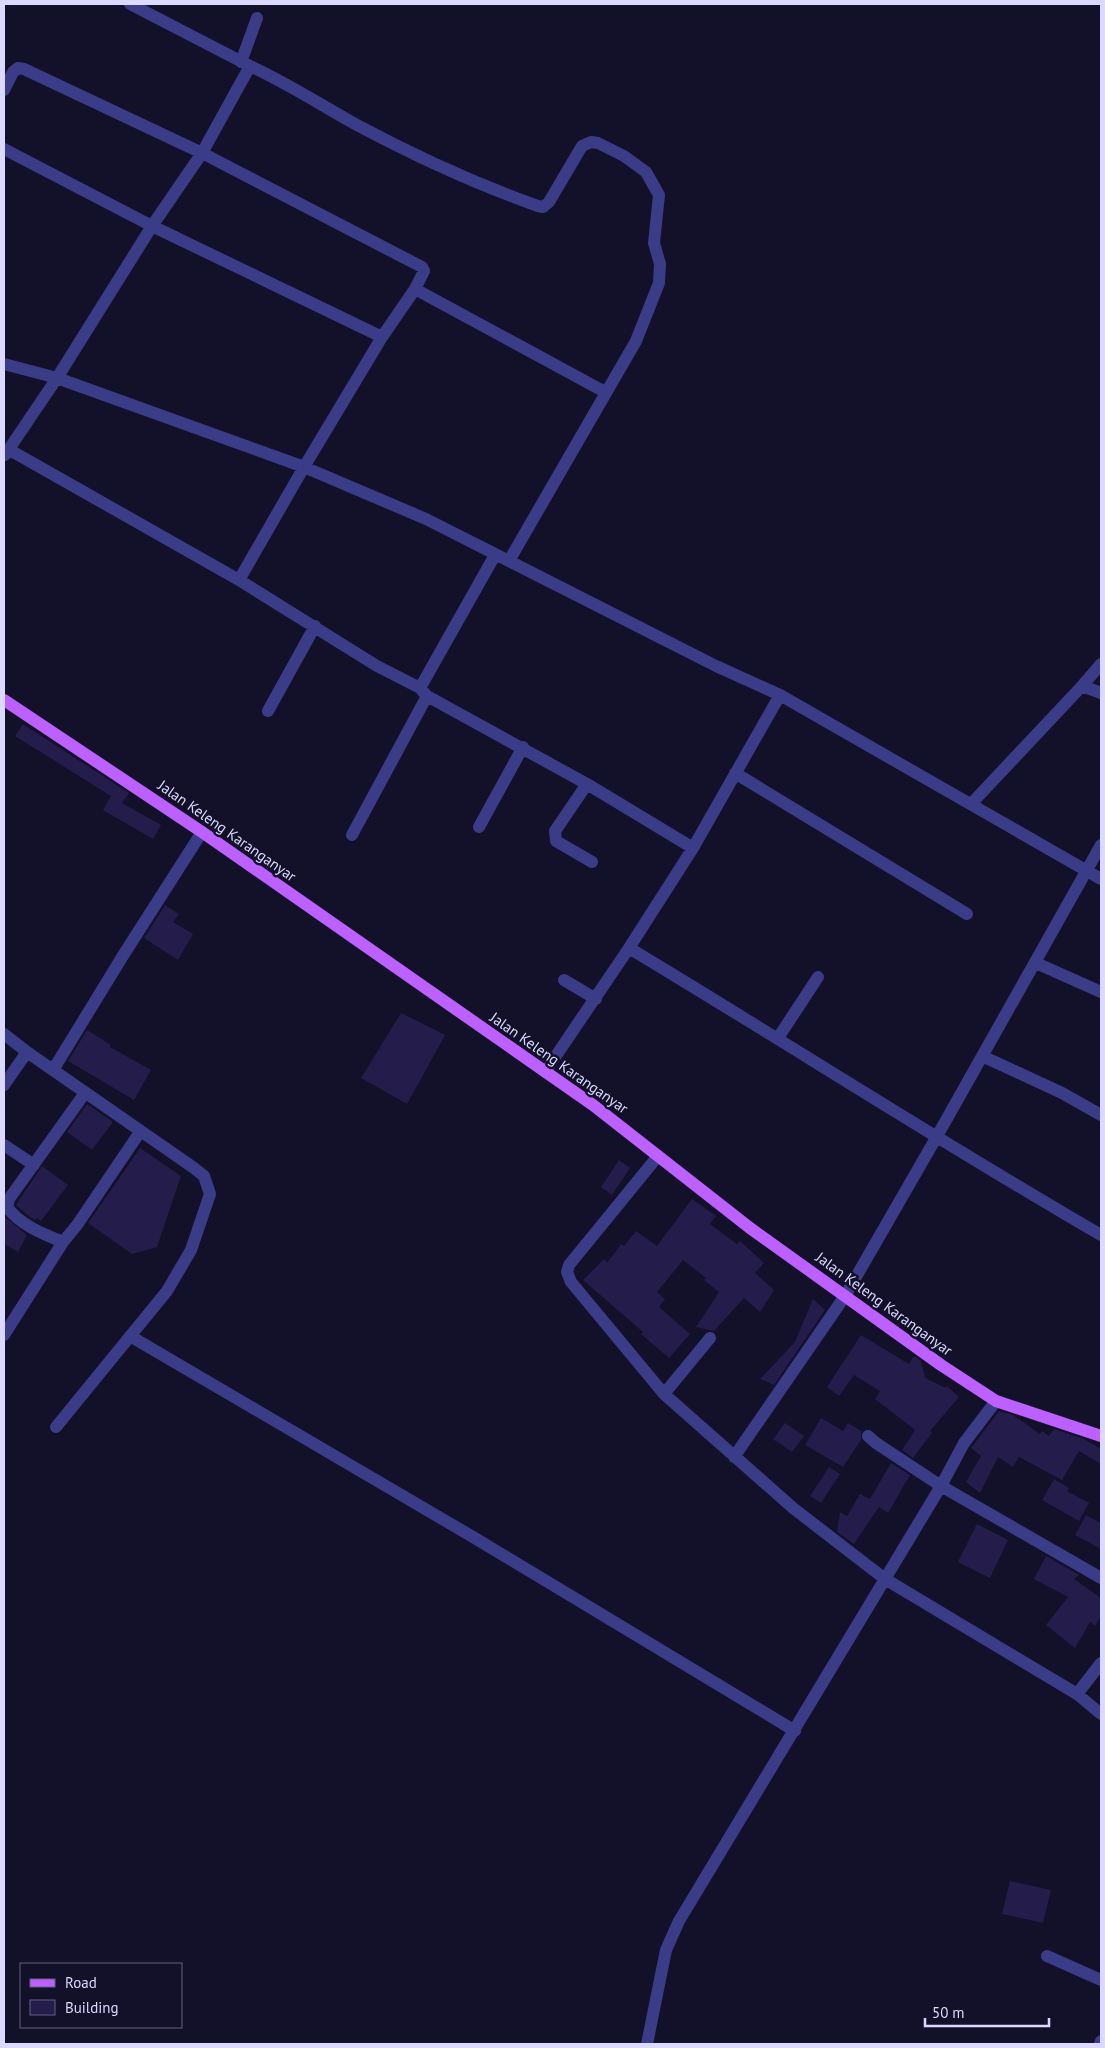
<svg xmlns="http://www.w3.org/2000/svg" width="1105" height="2048" font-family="'PT Sans',sans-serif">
<rect width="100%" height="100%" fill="#131029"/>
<!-- building -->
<path fill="#241c4a" d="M23,724L129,793L122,803L161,825L153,839L103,810L111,796L15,736Z
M165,905L179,914L173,922L193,934L178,960L144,938Z
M401,1013L445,1035L407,1104L361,1078Z
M87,1030L111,1045L110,1047L151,1070L134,1100L68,1061Z
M87,1104L113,1122L92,1150L67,1132Z
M140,1148L181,1176L157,1247L132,1254L88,1223Z
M619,1160L630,1168L612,1195L601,1187Z
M42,1166L68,1185L41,1221L37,1218L35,1220L30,1217L16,1205Z
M692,1199L716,1216L710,1224L737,1244L740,1241L764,1263L755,1273L774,1290L760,1312L744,1298L714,1331L696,1327L719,1292L704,1280L706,1278L683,1260L657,1292L665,1299L659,1307L690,1334L669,1358L641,1334L643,1332L583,1280L604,1259L607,1263L621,1244L624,1246L636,1231L657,1246Z
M4,1216L27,1235L18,1252L4,1244Z
M813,1299L825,1310L774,1385L760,1379L795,1342Z
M861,1335L909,1364L914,1356L921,1361L925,1378L946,1388L947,1386L959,1397L930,1431L932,1433L913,1458L902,1450L915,1430L875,1399L880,1391L854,1375L839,1396L827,1387Z
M999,1411L1013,1415L1040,1434L1042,1431L1049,1436L1054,1429L1084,1439L1101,1449V1464L1079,1451L1062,1480L1019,1457L1013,1467L998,1457L980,1493L966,1482L981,1456L971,1448Z
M821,1418L843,1431L848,1423L861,1431V1440L843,1467L805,1445Z
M785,1423L804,1436L792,1452L773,1439Z
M891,1463L910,1475L888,1513L879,1507L854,1544L837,1532L840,1512L847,1516L860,1494L870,1499Z
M829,1467L840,1474L821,1503L810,1496Z
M1054,1479L1069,1488L1067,1491L1089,1503L1079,1521L1042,1500Z
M1086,1515L1101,1523V1549L1075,1535Z
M977,1524L1008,1540L990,1578L958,1562Z
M1046,1556L1079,1575L1074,1579L1101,1598V1616L1095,1626L1090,1622L1075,1648L1046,1625L1068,1597L1034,1579Z
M1010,1881L1051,1890L1043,1923L1002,1914Z"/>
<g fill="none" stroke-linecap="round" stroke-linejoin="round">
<!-- minor -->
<path stroke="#3b3c88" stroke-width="12" d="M130,4L250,66L202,153L152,226L382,337
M241,62L257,18
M250,66C287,83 321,105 357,125C415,156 476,184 538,206L543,207L549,202L582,146L591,142L598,143L624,156L646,172L659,195L654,243L660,264L659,283L636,341L510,559
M4,90L13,72L18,68L24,69L202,153L422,267L424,271L415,289L382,337L304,467L239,580
M4,149L152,226L57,378L304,467L426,519L716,666L780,695L1101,879
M415,289L605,392
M4,364L57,378L5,455
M8,449L239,580L377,666L420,688L427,696L587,784L693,848
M1082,686L1101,664
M420,688L495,555
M268,711L315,626
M735,773L967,914
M587,784L555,831L556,841L592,862
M971,804L1082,686L1101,693
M479,827L523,747
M352,835L427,696
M629,948L693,848L780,695
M1036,963L1101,992
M564,980L596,999
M4,1034L27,1052L194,1168L204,1176L210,1194L191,1250L167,1291L56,1427
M778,1038L818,977
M982,1056L1062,1093L1101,1115
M53,1070L124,954L202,832
M545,1072L629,948C787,1043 942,1143 1101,1235
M4,1085L27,1052
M85,1093L9,1199L7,1207C20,1225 43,1234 63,1242L77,1225L140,1132
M4,1145L34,1165
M658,1156L569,1265L567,1272L571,1282L664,1394L793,1508L885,1579L1077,1694L1101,1714
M4,1335L63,1242
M130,1336L473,1537L795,1731
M664,1394L710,1338
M868,1436L876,1443L941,1486L1101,1578
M734,1457L845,1296L936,1138L1101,845
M1077,1694L1101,1663
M1047,1956L1101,1980
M647,2044L666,1950L679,1921L941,1486L964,1443L996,1401
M1100,2044L1101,2041"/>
<!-- major -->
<path stroke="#bc60ff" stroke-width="12" d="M4,700L202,832L593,1105L750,1228L941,1365L996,1401L1101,1436"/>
</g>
<g text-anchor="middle" stroke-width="5" stroke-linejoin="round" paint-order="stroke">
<!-- street labels -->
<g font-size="15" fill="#dbd9ff" stroke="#131029">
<text transform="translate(227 831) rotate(35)" y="5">Jalan Keleng Karanganyar</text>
<text transform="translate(559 1063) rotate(35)" y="5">Jalan Keleng Karanganyar</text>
<text transform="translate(884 1304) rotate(36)" y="5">Jalan Keleng Karanganyar</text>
</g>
</g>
<!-- border -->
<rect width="1105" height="2048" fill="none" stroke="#dbd9ff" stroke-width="10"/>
<!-- legend -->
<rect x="20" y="1963" width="162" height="65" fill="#131029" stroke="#63607f"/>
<rect x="30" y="1979" width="25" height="8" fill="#bc60ff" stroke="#63607f"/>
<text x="65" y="1988" font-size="15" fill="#dbd9ff">Road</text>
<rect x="30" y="2000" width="25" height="15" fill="#241c4a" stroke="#63607f"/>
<text x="65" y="2013" font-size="15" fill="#dbd9ff">Building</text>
<!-- scale -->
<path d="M925 2018v8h124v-8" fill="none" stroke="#dbd9ff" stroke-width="2.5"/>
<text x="932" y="2018" font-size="15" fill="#dbd9ff" stroke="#131029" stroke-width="4" paint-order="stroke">50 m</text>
</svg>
